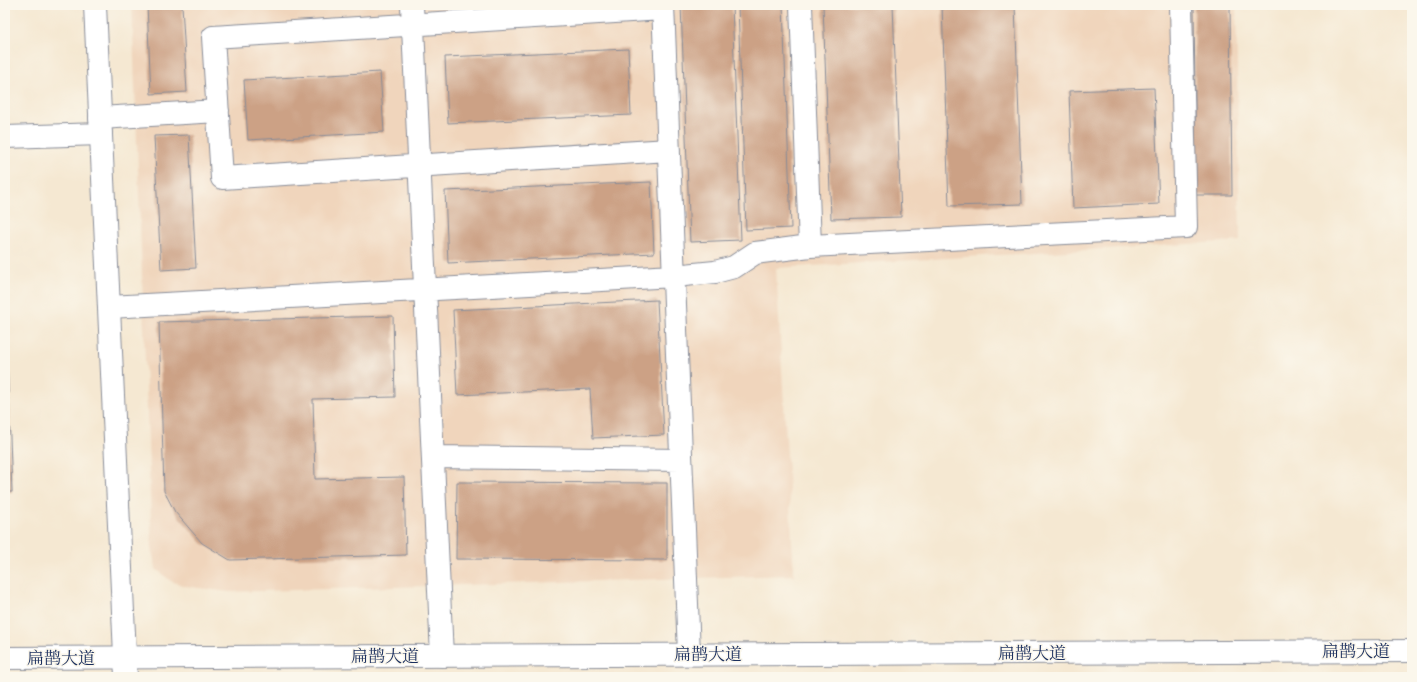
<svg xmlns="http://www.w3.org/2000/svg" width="1417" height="682" font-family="'IM FELL Double Pica','Noto Serif SC',serif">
<rect width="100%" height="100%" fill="#fbf7ec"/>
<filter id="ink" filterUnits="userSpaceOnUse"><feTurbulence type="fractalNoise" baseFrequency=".025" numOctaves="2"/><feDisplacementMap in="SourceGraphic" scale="8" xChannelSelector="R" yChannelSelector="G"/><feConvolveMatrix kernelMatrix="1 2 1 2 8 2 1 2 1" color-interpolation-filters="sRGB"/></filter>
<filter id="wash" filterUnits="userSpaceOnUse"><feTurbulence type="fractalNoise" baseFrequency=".012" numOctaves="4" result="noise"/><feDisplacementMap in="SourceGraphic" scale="16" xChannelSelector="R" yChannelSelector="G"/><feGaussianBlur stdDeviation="0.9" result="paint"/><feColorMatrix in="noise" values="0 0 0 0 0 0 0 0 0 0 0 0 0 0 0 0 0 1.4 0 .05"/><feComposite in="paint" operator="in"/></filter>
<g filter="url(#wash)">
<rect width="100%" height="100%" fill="#f5e8d2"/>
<!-- built -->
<path fill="#f0d5bc" d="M132,5H1236L1240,241L776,268L794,575L229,592L185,586L171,581L156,569L152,550Z"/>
<g id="blocks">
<!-- building -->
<path fill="#cca185" d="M147,5H182L187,92L151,94Z
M681,5H732L741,240L690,242Z
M738,5H783L791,228L746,230Z
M823,5H893L901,217L831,219Z
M942,5H1015L1022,204L949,206Z
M1194,5H1230L1232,195H1196Z
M628,49L631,115L448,123L445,57Z
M380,72L384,132L248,140L244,80Z
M1154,88L1159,204L1073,208L1069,91Z
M189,135L196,268L161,270L154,136Z
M651,182L654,253L448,263L445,191Z
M657,300L664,435L593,438L590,389L457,395L453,310Z
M393,316L395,397L313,399L315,479L404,477L406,555L230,560L202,543L175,512L164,491L159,322Z
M5,329H6L12,492H5Z
M457,482L667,483V560L456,559Z"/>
</g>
</g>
<g filter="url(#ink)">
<use href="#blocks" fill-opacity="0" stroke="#888c98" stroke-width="1"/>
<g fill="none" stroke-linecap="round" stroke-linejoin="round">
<!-- minor casing -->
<g stroke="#888c98" stroke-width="24">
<path id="minor" d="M412,5L442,656
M663,5L689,654
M801,5L810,246
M663,9L213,37L222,178L669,150
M100,118L218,111
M5,137L101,134
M109,307L674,276L715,272L734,267L755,253L810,246L1186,227L1181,5
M433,457L681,460"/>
</g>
<!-- major casing -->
<g stroke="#888c98" stroke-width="24">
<path id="major" d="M95,5L126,677"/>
</g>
<!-- highway casing -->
<g stroke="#888c98" stroke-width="24">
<path id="highway" d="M5,658L1412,651"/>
</g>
<!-- minor -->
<use href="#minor" stroke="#fff" stroke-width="22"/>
<!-- major -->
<use href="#major" stroke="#fff" stroke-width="22"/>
<!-- highway -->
<use href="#highway" stroke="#fff" stroke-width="22"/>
</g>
</g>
<g text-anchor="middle" stroke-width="3" stroke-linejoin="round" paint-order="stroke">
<!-- street labels -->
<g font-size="17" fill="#1b2f5e" stroke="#fbf7ec">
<text x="1356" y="657">扁鹊大道</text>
<text x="1032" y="659">扁鹊大道</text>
<text x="708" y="660">扁鹊大道</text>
<text x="385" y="662">扁鹊大道</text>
<text x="61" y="664">扁鹊大道</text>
</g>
</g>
<!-- margin -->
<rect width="1417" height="682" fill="none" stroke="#fbf7ec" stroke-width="20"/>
</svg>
